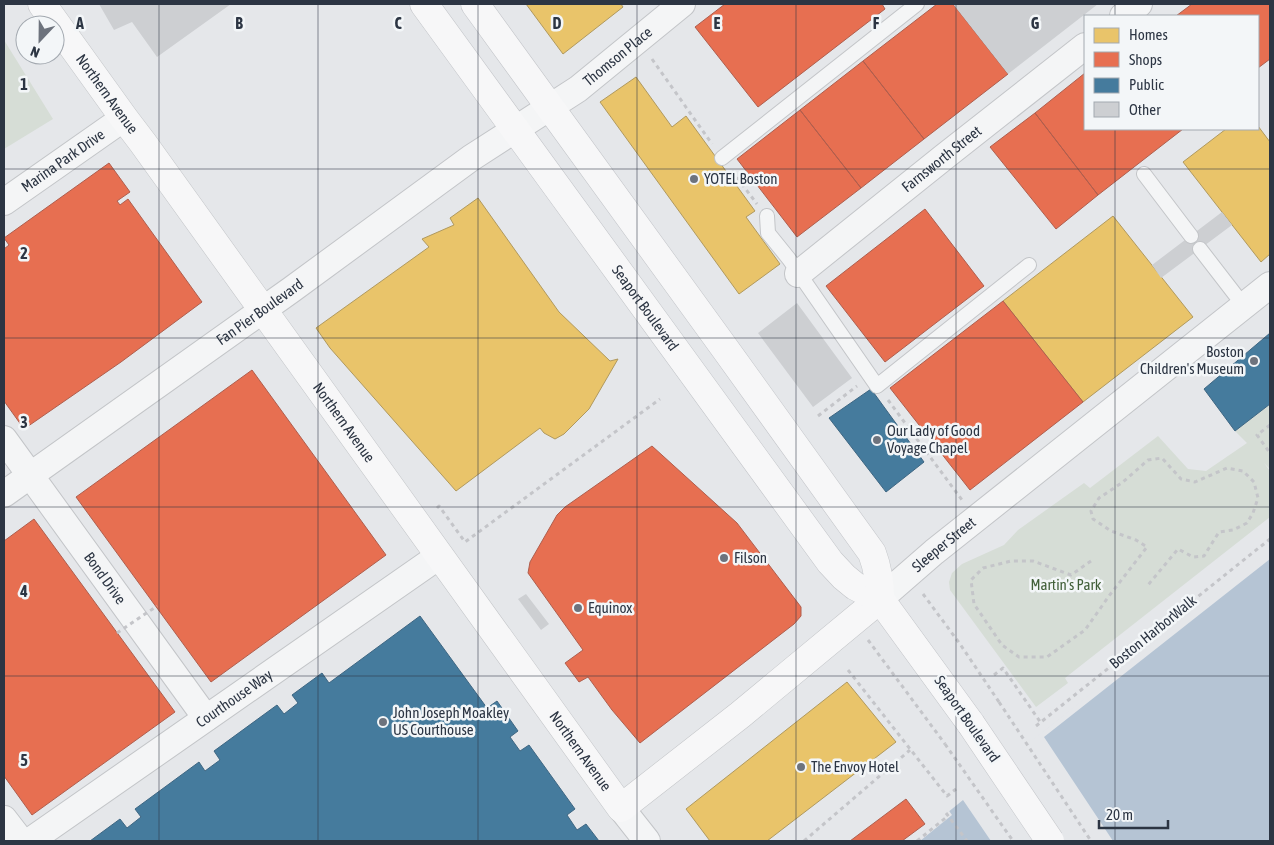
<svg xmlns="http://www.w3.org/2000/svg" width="1274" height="845" font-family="'Asap Condensed',sans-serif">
<rect width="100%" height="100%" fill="#e5e7ea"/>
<!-- green -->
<path fill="#d6ddd6" d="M4,40L53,119L4,149Z
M1270,404V469L1264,463L1270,471V517L1065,678L1068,683L1036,707L950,590L949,582L952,573L962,564L1004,545L1018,530L1084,483L1090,488L1158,436L1188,469L1206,471L1247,443L1235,431Z"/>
<!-- water -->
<path fill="#b5c4d4" d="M1270,553V841H920L952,815L947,808Z"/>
<!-- pier -->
<path fill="#e5e7ea" d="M1269,551H1270V559L1044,737L1113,841H991L963,800L947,813L944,809L945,806L1045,730Z"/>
<!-- homes -->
<path fill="#e9c46a" stroke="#b0995e" d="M526,4H621L623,7L563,54Z
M636,77L672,127L686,116L755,211L746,217L780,264L739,294L600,102Z
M1258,126L1270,142V254L1261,262L1183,162L1226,129H1258Z
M478,198L559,312L610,361L618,359L589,409L564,434L555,439L544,433L540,428L456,491L330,348L316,328L429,247L422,239L454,225L450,218Z
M1113,216L1193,317L1083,402L1003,301Z
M847,682L896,742L767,841H710L686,809Z"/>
<!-- shops -->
<path fill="#e76f51" stroke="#af5e4d" d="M725,4H882L885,9L758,107L695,27Z
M937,4H953L1008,74L924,139L863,61Z
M1192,4H1270V59L1258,68V16H1176Z
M863,61L924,139L861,188L800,110Z
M1085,73V129H1183L1098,195L1035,113Z
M800,110L861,188L797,237L737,159Z
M1035,113L1098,195L1056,229L990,147Z
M109,163L130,192L117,201L120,205L128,199L202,302L121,362L24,429L4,401V249L9,245L4,238Z
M925,209L984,286L885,362L826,286Z
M1003,301L1083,402L970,490L890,388Z
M252,370L386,555L211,682L76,497Z
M652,446L737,523L801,607V616L794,624L640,743L612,710L588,677L579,682L565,663L583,650L528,573L530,562L557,515L565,507Z
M34,519L175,712L32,815L4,776V541Z
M906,799L925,824L902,841H850Z"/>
<!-- public -->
<path fill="#457b9d" stroke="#3e6682" d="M1270,333V404L1235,431L1204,389Z
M871,389L924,462L886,492L829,418Z
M420,616L487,708L497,701L518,731L510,737L520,751L529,745L575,809L567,815L577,830L586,824L599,841H90L120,819L127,828L141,817L135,809L199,762L205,771L220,760L214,751L277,705L284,714L298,703L292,695L322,673L329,683Z"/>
<!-- building -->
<path fill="#cdcfd2" d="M99,4H231L157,57L132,22L114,30Z
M953,4H1098L1008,74Z
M1222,212L1232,225L1161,278L1152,265Z
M797,303L852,378L813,407L758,333Z
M526,594L549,624L541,630L518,599Z"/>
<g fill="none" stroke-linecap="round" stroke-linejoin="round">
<!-- lane casing -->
<g stroke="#c3c5c8" stroke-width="16">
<path id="lane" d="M722,158L917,4
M1144,174L1191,236
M767,216L768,233L789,259L877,386L1029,265
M1200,249L1244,306"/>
</g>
<!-- street casing -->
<g stroke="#c3c5c8" stroke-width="28">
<g id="street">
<path d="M1123,16L1139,4"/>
<path id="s1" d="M4,202L124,118"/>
<path id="s2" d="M798,274L944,157L1085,46"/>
<path id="s3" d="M4,439L206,718"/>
<path id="s4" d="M4,494L291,290L471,158L578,89L682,4"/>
<path id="s5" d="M880,599L934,552L1270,285"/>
<path d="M621,808L647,841"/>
<path d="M4,819L21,841"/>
<path id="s6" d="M30,841L439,556"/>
</g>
</g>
<!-- secondary casing -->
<g stroke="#c3c5c8" stroke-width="29">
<g id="secondary">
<path id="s7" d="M42,4L124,118L143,143L273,324L621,808L740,715L880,599"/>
</g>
</g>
<!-- primary casing -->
<g stroke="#c2c4c8" stroke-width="29">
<g id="primary">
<path id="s8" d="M424,4L830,562L844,577L855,586L880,599L971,724"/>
<path d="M475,4L726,350L872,553C878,569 880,581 880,599"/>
</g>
</g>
<!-- path -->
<path stroke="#c4c5c9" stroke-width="3" stroke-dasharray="4 4" stroke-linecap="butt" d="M652,59L712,144
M732,171L757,204
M888,400L962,500
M818,416L857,386
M1270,425L1257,435L1270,453
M437,508L439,506L465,542L660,399
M1091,561L1071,575L1033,561H1011L983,568L971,580L974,604L1002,645L1019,657H1047L1085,630L1109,596L1147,547L1136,540L1111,531L1093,519L1091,511L1099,498L1123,482L1148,460L1162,458L1181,479L1195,482L1227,468L1243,471L1254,482L1258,498L1253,513L1247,523L1233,530L1219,532L1204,556L1193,557L1178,549L1148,585
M923,594L960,644L999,702
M868,640L945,744
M848,670L947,796L956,789
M994,675L1003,668L1041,723
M1036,726L1270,539
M946,813L967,841
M804,841L910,750
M917,841L948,816"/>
<!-- lane -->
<use href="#lane" stroke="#f4f5f6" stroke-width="14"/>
<!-- street -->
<use href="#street" stroke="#f4f5f6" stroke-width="26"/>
<!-- secondary -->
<use href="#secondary" stroke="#f7f7f8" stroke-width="28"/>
<!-- primary -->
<use href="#primary" stroke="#f7f7f8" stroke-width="28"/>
<!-- primary-bridge casing -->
<g stroke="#c2c4c8" stroke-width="29" stroke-linecap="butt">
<path id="primary-bridge" d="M971,724L1050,841"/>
</g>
<!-- path-bridge -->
<path stroke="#c4c5c9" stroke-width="3" stroke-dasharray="4 4" stroke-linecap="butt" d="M117,633L157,606
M999,702L1091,841
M945,744L1013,841"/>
<!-- primary-bridge -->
<use href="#primary-bridge" stroke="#f7f7f8" stroke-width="28"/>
</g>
<!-- grid -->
<path fill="none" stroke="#2c3543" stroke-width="1" stroke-opacity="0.55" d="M159,4V841M318,4V841M478,4V841M637,4V841M796,4V841M956,4V841M1115,4V16M1115,129V841M4,169H1270M4,338H1270M4,507H1270M4,676H1270"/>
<!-- markers -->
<g fill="#6d737d" stroke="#f3f6f8" stroke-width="2">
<circle cx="694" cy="179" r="5"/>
<circle cx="1254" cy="361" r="5"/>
<circle cx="877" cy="440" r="5"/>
<circle cx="724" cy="558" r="5"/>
<circle cx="578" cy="608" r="5"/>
<circle cx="383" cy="722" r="5"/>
<circle cx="801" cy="767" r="5"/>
</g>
<g text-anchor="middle" stroke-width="5" stroke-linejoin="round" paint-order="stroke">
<!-- street labels -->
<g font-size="15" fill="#2c3543" stroke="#f3f6f8">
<text dy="5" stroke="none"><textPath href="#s4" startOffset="754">Thomson Place</textPath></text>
<text dy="5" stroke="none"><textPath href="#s7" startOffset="111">Northern Avenue</textPath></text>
<text dy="5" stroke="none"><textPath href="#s1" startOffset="72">Marina Park Drive</textPath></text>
<text dy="5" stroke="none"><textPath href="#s2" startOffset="184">Farnsworth Street</textPath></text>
<text dy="5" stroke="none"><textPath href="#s8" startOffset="376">Seaport Boulevard</textPath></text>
<text dy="5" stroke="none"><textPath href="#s4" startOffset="314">Fan Pier Boulevard</textPath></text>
<text dy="5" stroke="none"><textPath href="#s7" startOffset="516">Northern Avenue</textPath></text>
<text dy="5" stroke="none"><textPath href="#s5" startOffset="84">Sleeper Street</textPath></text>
<text dy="5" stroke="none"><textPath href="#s3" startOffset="172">Bond Drive</textPath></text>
<text transform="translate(1153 632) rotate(-39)" y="5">Boston HarborWalk</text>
<text dy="5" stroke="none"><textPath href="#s6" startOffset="249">Courthouse Way</textPath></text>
<text transform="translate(967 719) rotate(55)" y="5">Seaport Boulevard</text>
<text dy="5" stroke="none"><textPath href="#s7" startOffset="921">Northern Avenue</textPath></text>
</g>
<!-- poi labels -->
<g font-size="15" fill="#2c3543" stroke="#f3f6f8" text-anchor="start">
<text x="704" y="184">YOTEL Boston</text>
<text x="1244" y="357" text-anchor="end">Boston<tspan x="1244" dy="17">Children's Museum</tspan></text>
<text x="887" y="436">Our Lady of Good<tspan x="887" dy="17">Voyage Chapel</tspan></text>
<text x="734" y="563">Filson</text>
<text x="588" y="613">Equinox</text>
<text x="393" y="718">John Joseph Moakley<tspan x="393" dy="17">US Courthouse</tspan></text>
<text x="811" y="772">The Envoy Hotel</text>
</g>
<!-- park labels -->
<g font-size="15" fill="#415f39" stroke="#f3f6f8">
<text x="1066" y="590">Martin's Park</text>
</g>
</g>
<g font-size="16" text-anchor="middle" font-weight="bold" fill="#2c3543" stroke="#f3f6f8" stroke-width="5" stroke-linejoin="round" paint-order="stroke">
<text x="80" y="29">A</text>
<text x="239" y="29">B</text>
<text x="398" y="29">C</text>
<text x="557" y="29">D</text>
<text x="717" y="29">E</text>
<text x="876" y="29">F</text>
<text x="1035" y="29">G</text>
<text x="24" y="90">1</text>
<text x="24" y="259">2</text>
<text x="24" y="428">3</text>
<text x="24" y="597">4</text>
<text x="24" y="766">5</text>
</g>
<!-- border -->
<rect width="1274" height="845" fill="none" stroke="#2c3543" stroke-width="10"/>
<!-- legend -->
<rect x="1084" y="15" width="175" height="115" fill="#f3f6f8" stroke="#a3a9b0"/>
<rect x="1094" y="28" width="25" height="15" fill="#e9c46a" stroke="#a3a9b0"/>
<text x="1129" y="40" font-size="15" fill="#2c3543">Homes</text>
<rect x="1094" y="52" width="25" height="15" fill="#e76f51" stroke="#a3a9b0"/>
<text x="1129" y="65" font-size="15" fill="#2c3543">Shops</text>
<rect x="1094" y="78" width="25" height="15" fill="#457b9d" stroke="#a3a9b0"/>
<text x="1129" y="90" font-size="15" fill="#2c3543">Public</text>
<rect x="1094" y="102" width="25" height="15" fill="#cdcfd2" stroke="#a3a9b0"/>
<text x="1129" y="115" font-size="15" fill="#2c3543">Other</text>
<!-- north arrow -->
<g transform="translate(40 40) rotate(202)"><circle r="24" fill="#f3f6f8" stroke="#a3a9b0"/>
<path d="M0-4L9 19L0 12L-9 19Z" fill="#6d737d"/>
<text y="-8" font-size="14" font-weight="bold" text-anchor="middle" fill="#2c3543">N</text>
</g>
<!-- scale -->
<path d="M1099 820v8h69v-8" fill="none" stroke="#2c3543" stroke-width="2.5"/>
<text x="1106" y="820" font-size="15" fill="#2c3543" stroke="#f3f6f8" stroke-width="4" paint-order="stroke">20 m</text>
</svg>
